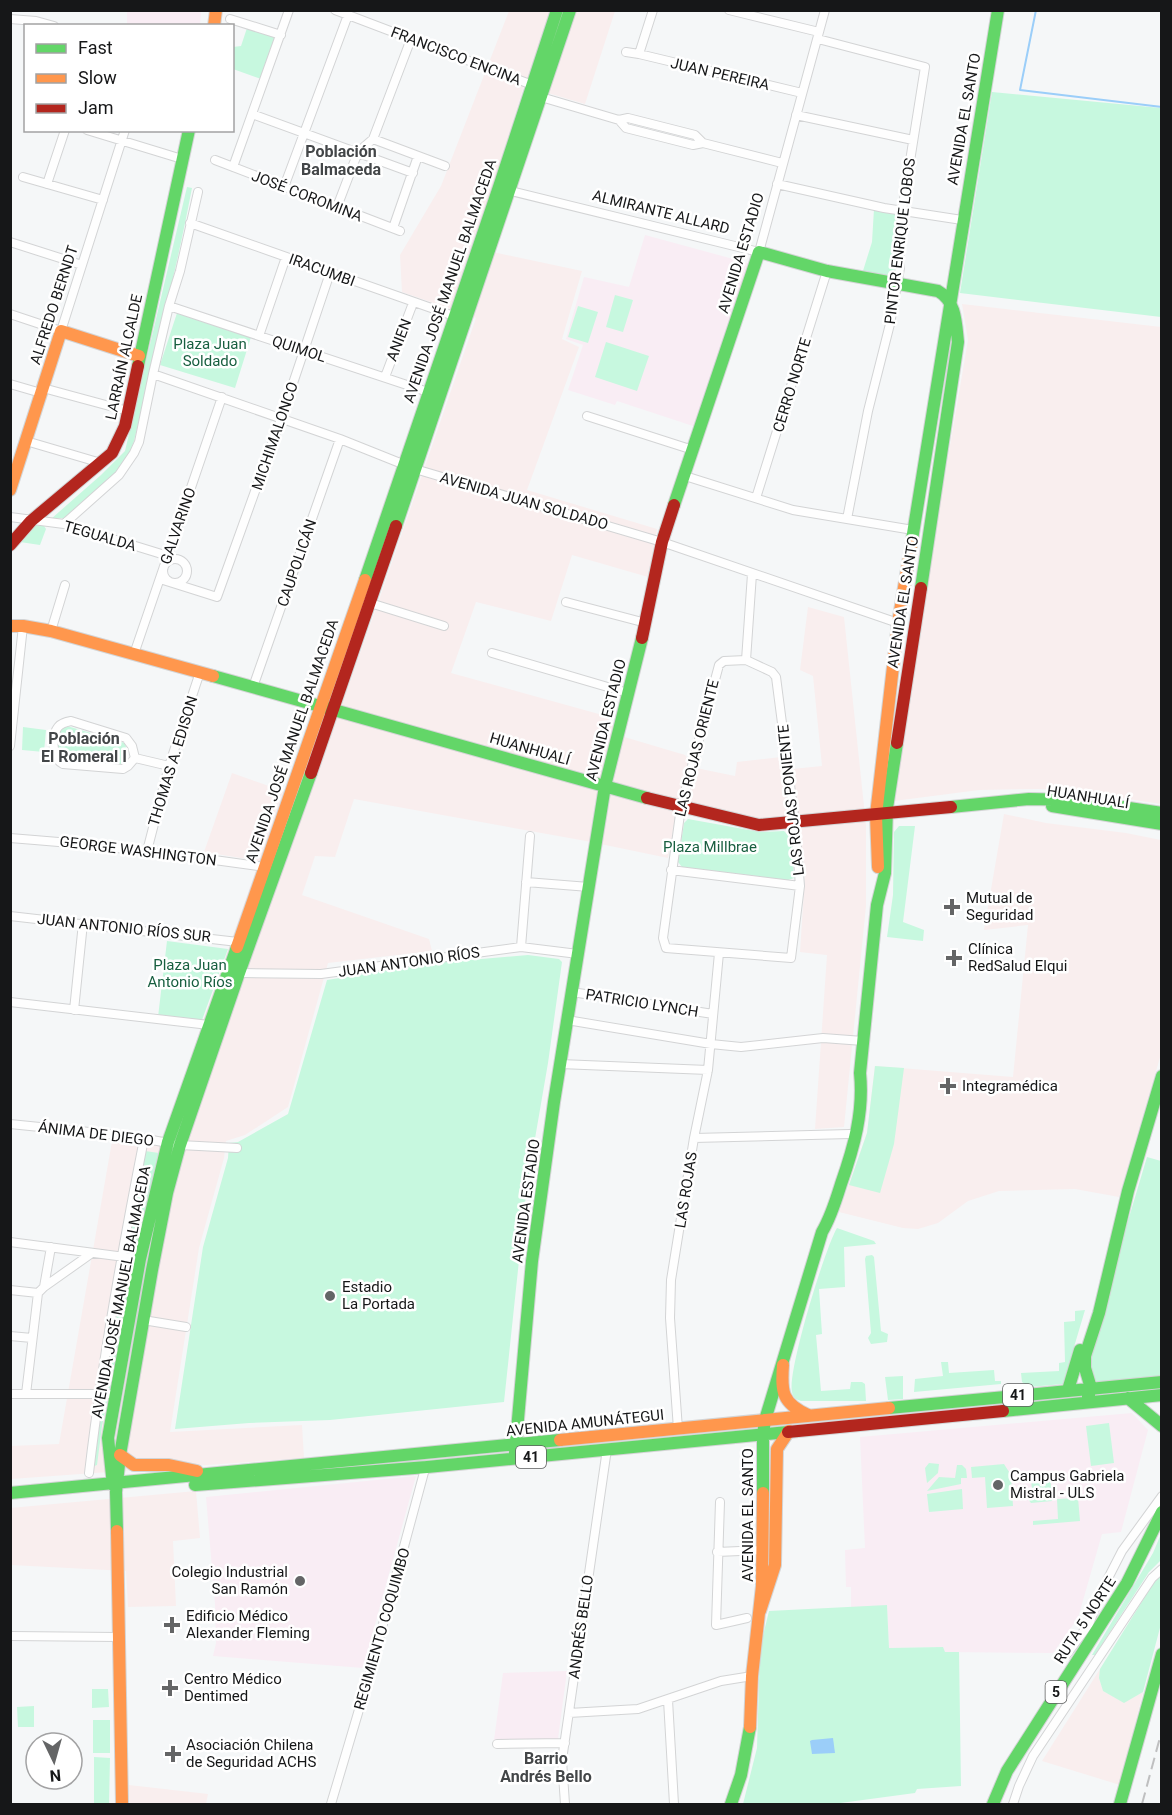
<svg xmlns="http://www.w3.org/2000/svg" width="1172" height="1815" font-family="Roboto,sans-serif">
<rect width="100%" height="100%" fill="#f5f7f8"/>
<!-- commercial -->
<path fill="#f9eeee" d="M509,11H615L585,104L524,86L474,248L582,271L562,339L579,347L527,490L657,529L648,577L572,555L551,621L476,602L451,673L606,716L621,736L685,755L696,768L735,776L737,762L781,757L782,770L822,766L813,676L800,670L808,607L844,617L866,825V906L844,1127L815,1129L827,955L800,952L805,874L798,816L755,821L678,802L668,858L586,841L354,799L335,857L315,856L302,895L429,939L432,951L328,963L288,1107L245,1135L226,1141L224,1158L199,1248L170,1432L302,1425L304,1458L11,1479L10,1446L59,1444L114,1130L166,1137L201,1027L259,861L204,852L232,773L308,800L379,600L476,318L402,292L400,255L441,186Z
M962,304L1161,327V804L1070,790L1037,789L979,790L894,801L926,587L968,340Z
M1004,814L1046,823L1126,833L1161,840V1054L1119,1197L1075,1189L999,1191L968,1201L938,1223L918,1229L903,1228L839,1212L867,1133L875,1066L1013,1077L1028,925L984,930Z
M196,1491L200,1538L173,1541L176,1606L128,1607L126,1571L11,1565L10,1508Z
M1100,1669L1099,1678L1103,1691L1124,1702L1143,1692L1120,1785L1042,1761Z
M129,1785L208,1794L206,1804H129Z"/>
<!-- education -->
<path fill="#f9edf4" d="M127,11H201L200,25H127Z
M645,235L748,263L696,427L617,401L615,405L568,390L583,345L566,339L584,277L629,287Z
M1132,1413L1148,1430L1121,1532L1102,1534L1078,1618L1053,1653L945,1652L942,1647L889,1648L887,1606L851,1608V1587H846L845,1550L865,1548L860,1437Z
M416,1476L363,1668L213,1656L216,1643L215,1604L206,1497Z
M567,1671L558,1739L494,1740L503,1673Z"/>
<!-- green -->
<path fill="#c7f8df" d="M247,28L276,37L261,79L233,69V47L241,46Z
M992,92L1161,108V317L960,293Z
M187,187L192,188C176,273 154,357 134,441L128,457L114,475L64,518L51,519L101,475L125,451Z
M874,209L897,212L900,216L897,264L893,278L862,274L872,242Z
M615,295L633,300L623,332L606,327Z
M578,306L598,312L588,343L568,337Z
M177,313L251,337L235,388L160,365Z
M606,342L649,356L637,391L595,377Z
M33,525L44,526L46,529L40,545L20,542Z
M67,726L125,743L126,747L121,765L60,760L56,755L59,730Z
M23,727L46,730L44,752L22,750Z
M688,819L760,832L784,831L791,838L794,878L788,880L682,867L678,862L684,823Z
M899,826H915L903,922L924,930L923,941L887,937L893,895L894,832Z
M167,941L228,949L202,1020L158,1017Z
M528,955L559,959L562,962L548,1063L527,1185L504,1402L330,1420L249,1423L175,1429L203,1247L228,1158L229,1143L238,1142L288,1114L327,980L435,963Z
M875,1066L904,1068L894,1144L880,1193L849,1185L867,1133Z
M145,1151L159,1153L102,1426L97,1465L92,1467L124,1252Z
M1147,1157L1161,1161V1378L1093,1384L1085,1365Z
M837,1228L874,1241L876,1244L844,1247L845,1287L819,1289L822,1334L816,1335L821,1391L850,1389L851,1382H862L865,1384L866,1401H801C797,1400 793,1398 792,1392C787,1372 825,1248 837,1228Z
M872,1255L874,1257L881,1331L888,1334L887,1342L871,1344L868,1338L871,1333L865,1259L866,1256Z
M1085,1310L1063,1384L1029,1387L1022,1382L1021,1373L1059,1371V1363L1065,1362L1064,1322L1075,1321V1311Z
M941,1362H948L949,1373L994,1370L995,1381H1001V1384L914,1392L915,1379L943,1376Z
M903,1376V1399L888,1400L885,1377Z
M1109,1423L1114,1463L1091,1466L1086,1426Z
M929,1463L939,1464L938,1473L927,1483L925,1468Z
M1004,1464L1011,1475L1013,1506L987,1508L985,1477L972,1478L971,1467Z
M957,1465H962L966,1469L967,1478H961V1484L927,1491L939,1477L955,1478Z
M1050,1473L1052,1501L1031,1503L1028,1499L1033,1498L1031,1480H1024L1023,1475Z
M962,1489L963,1509L929,1512L927,1494Z
M1078,1498L1080,1521L1033,1525V1521L1058,1519L1057,1499Z
M1161,1534V1560L1149,1572L1095,1655H1092L1153,1553Z
M1161,1574V1624L1143,1692L1124,1703L1103,1691L1099,1678L1100,1669L1156,1579Z
M887,1605L889,1648L943,1647L945,1652H959L961,1786L917,1789L915,1793L833,1804H743L757,1748L760,1648L769,1611Z
M92,1689H108L109,1707L92,1708Z
M34,1706V1727H18L17,1707Z
M93,1720H110V1753H93Z
M94,1757L110,1758L109,1804H94Z"/>
<!-- water -->
<path fill="#9bcef9" d="M833,1738L835,1753L812,1754L810,1741L812,1740Z"/>
<g fill="none" stroke-linecap="round" stroke-linejoin="round">
<!-- stream -->
<path stroke="#9bcef9" stroke-width="2" d="M1036,10L1020,90L1162,107"/>
<!-- street casing -->
<g stroke="#d3d4d5" stroke-width="10">
<path id="street" d="M335,10L535,86
M729,10L819,32
M10,19L36,21L54,26
M230,19L281,35
M818,39L925,67L902,211L899,243L900,268L890,324L868,411L847,519
M626,52L639,54L653,10
M639,54L802,93
M541,97L619,120L628,118L695,135L703,143L782,163
M252,114L413,173
M796,115L913,140
M619,120L626,128L693,145L703,143
M87,130L182,159
M373,139L445,166
M215,160L400,231
M233,167L289,10
M23,177L103,200
M47,184L65,130
M777,184L884,208L962,220
M284,187L348,15
M507,190L759,252L825,10
M337,207L358,152L373,139L411,39
M190,223L454,316
M393,228L418,156
M10,242L82,265
M169,306L428,392
M10,314L61,331L125,130
M259,336L286,257
M153,374L340,439L415,469L662,542L898,623
M385,377L413,303
M10,384L41,393
M43,388L128,411
M587,416L693,450
M26,441L101,463
M685,476L793,510L913,530
M756,498L827,271
M10,517L64,524L168,556
M64,524L119,475L134,453L139,442L153,374L169,306L180,271L198,192
M163 571a12 12 0 1 1 24 0a12 12 0 1 1-24 0Z
M160,579L217,597L281,419L330,273
M367,602L444,626
M566,602L646,623
M51,631L65,585
M492,653L628,693
M134,654L222,397
M746,660L772,672L776,677L795,823L800,886L791,958L666,948L663,938L681,807L719,665L724,661Z
M746,660L752,574
M253,687L340,439
M71,721L126,738L132,746L135,758L128,766L123,769L63,764C52,759 51,736 58,727C61,723 66,722 71,721Z
M10,746L23,626
M135,758L169,766
M10,838C96,844 180,855 265,867
M147,851L169,766L200,672
M671,870L800,886
M526,882L589,887
M10,916L238,942
M521,947L530,836
M239,973L321,974L521,947L578,954
M572,992L713,1014
M10,1002L209,1025
M74,1010L83,923
M567,1020L711,1044L741,1047L823,1038L863,1041
M560,1064L708,1070
M10,1124L129,1136L180,1145L237,1148
M694,1138L850,1134
M10,1242L140,1259
M44,1287L92,1253
M10,1290L38,1293
M143,1320L186,1327
M10,1336L32,1338
M10,1394H115
M26,1394L38,1293L44,1287L51,1247
M678,1429L670,1318L671,1280L694,1138L708,1070L719,953
M89,1473C102,1361 122,1250 144,1139
M720,1502L716,1625L747,1618
M717,1552L763,1550
M10,1636L118,1637
M1066,1655L1089,1624L1102,1590L1122,1551L1162,1496
M668,1700L674,1804
M569,1713L638,1709L721,1681L752,1676
M497,1744L565,1743
M331,1804L369,1676L426,1465
M565,1804L562,1760L607,1449
M1013,1804L1019,1786L1033,1756L1152,1578L1162,1569"/>
</g>
<!-- fast casing -->
<g stroke="#d3d4d5" stroke-width="14">
<path id="fast" d="M138,366L189,130
M674,505L759,252L827,271L938,291C956,301 956,323 958,342L921,588
M396,526L570,10
M911,546L998,10
M365,580L499,187L557,10
M213,676L647,798
M1052,806L1162,824
M951,807L1029,799L1076,800L1162,813
M1068,1390L1080,1350
M1088,1397L1091,1388L1085,1368V1356L1099,1313L1128,1191L1162,1076
M1128,1398L1162,1426
M889,1408L1162,1382
M1003,1411L1162,1395
M515,1453L532,1261L554,1102L605,786L642,638
M113,1485L108,1438L140,1259L168,1142L237,947
M195,1485L427,1467L788,1432
M10,1493L560,1440
M763,1493V1434L765,1420L822,1232C831,1217 836,1200 841,1184C854,1147 864,1112 860,1073L877,905L885,873L887,808L897,743
M117,1531L116,1492L120,1455L152,1270L167,1193L180,1145L239,973L311,773
M731,1804L741,1775L750,1727
M993,1804L1007,1771L1127,1583L1162,1512
M1120,1804L1162,1654"/>
</g>
<!-- slow casing -->
<g stroke="#d3d4d5" stroke-width="14">
<path id="slow" d="M214,26L216,10
M10,490L61,331L139,356
M10,626H23L51,631L213,676
M878,867L876,815L898,623L911,546
M237,947L365,580
M783,1365C781,1392 782,1403 808,1415
M560,1440L889,1408
M120,1455L134,1465H169L197,1471
M117,1531L122,1804
M760,1611L775,1565L777,1449L789,1431
M750,1727L752,1676L762,1586L763,1493"/>
</g>
<!-- jam casing -->
<g stroke="#d3d4d5" stroke-width="14">
<path id="jam" d="M10,545L31,521L112,453L125,426L138,366
M642,638L662,542L674,505
M897,743L921,588
M311,773L396,526
M647,798L759,825L951,807
M788,1432L1003,1411"/>
</g>
<!-- street -->
<use href="#street" stroke="#fefefe" stroke-width="8"/>
<!-- fast -->
<use href="#fast" stroke="#63d668" stroke-width="12"/>
<!-- slow -->
<use href="#slow" stroke="#ff974d" stroke-width="12"/>
<!-- jam -->
<use href="#jam" stroke="#b3261e" stroke-width="12"/>
<!-- rail -->
<path stroke="#bfbfc0" stroke-width="2" stroke-dasharray="12 6" stroke-linecap="butt" d="M1142,1804L1162,1730"/>
</g>
<!-- markers -->
<g fill="#646566" stroke="#fff" stroke-width="2">
<path d="M949 898h6v6h6v6h-6v6h-6v-6h-6v-6h6z"/>
<path d="M951 949h6v6h6v6h-6v6h-6v-6h-6v-6h6z"/>
<path d="M945 1077h6v6h6v6h-6v6h-6v-6h-6v-6h6z"/>
<circle cx="330" cy="1296" r="6"/>
<circle cx="998" cy="1485" r="6"/>
<circle cx="300" cy="1581" r="6"/>
<path d="M169 1616h6v6h6v6h-6v6h-6v-6h-6v-6h6z"/>
<path d="M167 1679h6v6h6v6h-6v6h-6v-6h-6v-6h6z"/>
<path d="M170 1745h6v6h6v6h-6v6h-6v-6h-6v-6h6z"/>
</g>
<g text-anchor="middle" stroke-width="5" stroke-linejoin="round" paint-order="stroke">
<!-- shield labels -->
<g fill="#fff" stroke="#5c5d5d" stroke-width="1.5">
<rect x="1003" y="1384" width="30" height="22" rx="4.5"/>
<rect x="516" y="1446" width="30" height="22" rx="4.5"/>
<rect x="1045.5" y="1681" width="21" height="22" rx="4.5"/>
</g>
<g font-size="14" font-weight="bold" fill="#161718">
<text x="1018" y="1400">41</text>
<text x="531" y="1462">41</text>
<text x="1056" y="1697">5</text>
</g>
<!-- street labels -->
<g font-size="15" fill="#161718" stroke="#fff">
<text transform="translate(456 56) rotate(21)" y="5">FRANCISCO ENCINA</text>
<text transform="translate(720 74) rotate(13)" y="5">JUAN PEREIRA</text>
<text transform="translate(964 119) rotate(-80)" y="5">AVENIDA EL SANTO</text>
<text transform="translate(307 196) rotate(21)" y="5">JOSÉ COROMINA</text>
<text transform="translate(661 212) rotate(14)" y="5">ALMIRANTE ALLARD</text>
<text transform="translate(900 241) rotate(-83)" y="5">PINTOR ENRIQUE LOBOS</text>
<text transform="translate(741 253) rotate(-73)" y="5">AVENIDA ESTADIO</text>
<text transform="translate(322 270) rotate(20)" y="5">IRACUMBI</text>
<text transform="translate(450 281) rotate(-71)" y="5">AVENIDA JOSÉ MANUEL BALMACEDA</text>
<text transform="translate(54 305) rotate(-72)" y="5">ALFREDO BERNDT</text>
<text transform="translate(399 340) rotate(-69)" y="5">ANIEN</text>
<text transform="translate(299 349) rotate(18)" y="5">QUIMOL</text>
<text transform="translate(124 357) rotate(-78)" y="5">LARRAÍN ALCALDE</text>
<text transform="translate(792 385) rotate(-73)" y="5">CERRO NORTE</text>
<text transform="translate(275 436) rotate(-71)" y="5">MICHIMALONCO</text>
<text transform="translate(524 501) rotate(16)" y="5">AVENIDA JUAN SOLDADO</text>
<text transform="translate(178 526) rotate(-71)" y="5">GALVARINO</text>
<text transform="translate(100 536) rotate(16)" y="5">TEGUALDA</text>
<text transform="translate(297 563) rotate(-71)" y="5">CAUPOLICÁN</text>
<text transform="translate(903 602) rotate(-81)" y="5">AVENIDA EL SANTO</text>
<text transform="translate(606 720) rotate(-76)" y="5">AVENIDA ESTADIO</text>
<text transform="translate(292 741) rotate(-71)" y="5">AVENIDA JOSÉ MANUEL BALMACEDA</text>
<text transform="translate(697 748) rotate(-76)" y="5">LAS ROJAS ORIENTE</text>
<text transform="translate(530 749) rotate(16)" y="5">HUANHUALÍ</text>
<text transform="translate(173 761) rotate(-73)" y="5">THOMAS A. EDISON</text>
<text transform="translate(1088 797) rotate(9)" y="5">HUANHUALÍ</text>
<text transform="translate(791 800) rotate(-96)" y="5">LAS ROJAS PONIENTE</text>
<text transform="translate(138 851) rotate(7)" y="5">GEORGE WASHINGTON</text>
<text transform="translate(124 928) rotate(6)" y="5">JUAN ANTONIO RÍOS SUR</text>
<text transform="translate(409 962) rotate(-8)" y="5">JUAN ANTONIO RÍOS</text>
<text transform="translate(642 1003) rotate(9)" y="5">PATRICIO LYNCH</text>
<text transform="translate(96 1134) rotate(7)" y="5">ÁNIMA DE DIEGO</text>
<text transform="translate(686 1190) rotate(-81)" y="5">LAS ROJAS</text>
<text transform="translate(526 1201) rotate(-82)" y="5">AVENIDA ESTADIO</text>
<text transform="translate(121 1292) rotate(-79)" y="5">AVENIDA JOSÉ MANUEL BALMACEDA</text>
<text transform="translate(585 1423) rotate(-6)" y="5">AVENIDA AMUNÁTEGUI</text>
<text transform="translate(748 1515) rotate(-90)" y="5">AVENIDA EL SANTO</text>
<text transform="translate(1085 1620) rotate(-57)" y="5">RUTA 5 NORTE</text>
<text transform="translate(581 1627) rotate(-82)" y="5">ANDRÉS BELLO</text>
<text transform="translate(382 1629) rotate(-74)" y="5">REGIMIENTO COQUIMBO</text>
</g>
<!-- park labels -->
<g font-size="15" fill="#185f40" stroke="#fff">
<text x="210" y="349">Plaza Juan<tspan x="210" dy="17">Soldado</tspan></text>
<text x="710" y="852">Plaza Millbrae</text>
<text x="190" y="970">Plaza Juan<tspan x="190" dy="17">Antonio Ríos</tspan></text>
</g>
<!-- poi labels -->
<g font-size="15" fill="#161718" stroke="#fff" text-anchor="start">
<text x="966" y="903">Mutual de<tspan x="966" dy="17">Seguridad</tspan></text>
<text x="968" y="954">Clínica<tspan x="968" dy="17">RedSalud Elqui</tspan></text>
<text x="962" y="1091">Integramédica</text>
<text x="342" y="1292">Estadio<tspan x="342" dy="17">La Portada</tspan></text>
<text x="1010" y="1481">Campus Gabriela<tspan x="1010" dy="17">Mistral - ULS</tspan></text>
<text x="288" y="1577" text-anchor="end">Colegio Industrial<tspan x="288" dy="17">San Ramón</tspan></text>
<text x="186" y="1621">Edificio Médico<tspan x="186" dy="17">Alexander Fleming</tspan></text>
<text x="184" y="1684">Centro Médico<tspan x="184" dy="17">Dentimed</tspan></text>
<text x="186" y="1750">Asociación Chilena<tspan x="186" dy="17">de Seguridad ACHS</tspan></text>
</g>
<!-- neighbourhood labels -->
<g font-size="16" font-weight="bold" fill="#434648" stroke="#fff">
<text x="341" y="157">Población<tspan x="341" dy="18">Balmaceda</tspan></text>
<text x="84" y="744">Población<tspan x="84" dy="18">El Romeral I</tspan></text>
<text x="546" y="1764">Barrio<tspan x="546" dy="18">Andrés Bello</tspan></text>
</g>
</g>
<!-- border -->
<rect width="1172" height="1815" fill="none" stroke="#161718" stroke-width="24"/>
<!-- legend -->
<rect x="24" y="24" width="210" height="108" fill="#ffffff" stroke="#a2a2a3" stroke-width="1.5"/>
<rect x="36" y="44" width="30" height="9" fill="#63d668" stroke="#a2a2a3" stroke-width="1.5"/>
<text x="78" y="54" font-size="18" fill="#161718">Fast</text>
<rect x="36" y="74" width="30" height="9" fill="#ff974d" stroke="#a2a2a3" stroke-width="1.5"/>
<text x="78" y="84" font-size="18" fill="#161718">Slow</text>
<rect x="36" y="104" width="30" height="9" fill="#b3261e" stroke="#a2a2a3" stroke-width="1.5"/>
<text x="78" y="114" font-size="18" fill="#161718">Jam</text>
<!-- north arrow -->
<g transform="translate(54 1761) rotate(175)"><circle r="28" fill="#ffffff" stroke="#a2a2a3" stroke-width="1.5"/>
<path d="M0-4.5L10 22L0 15L-10 22Z" fill="#646566"/>
<text y="-9" font-size="16" font-weight="bold" text-anchor="middle" fill="#161718">N</text>
</g>
</svg>
